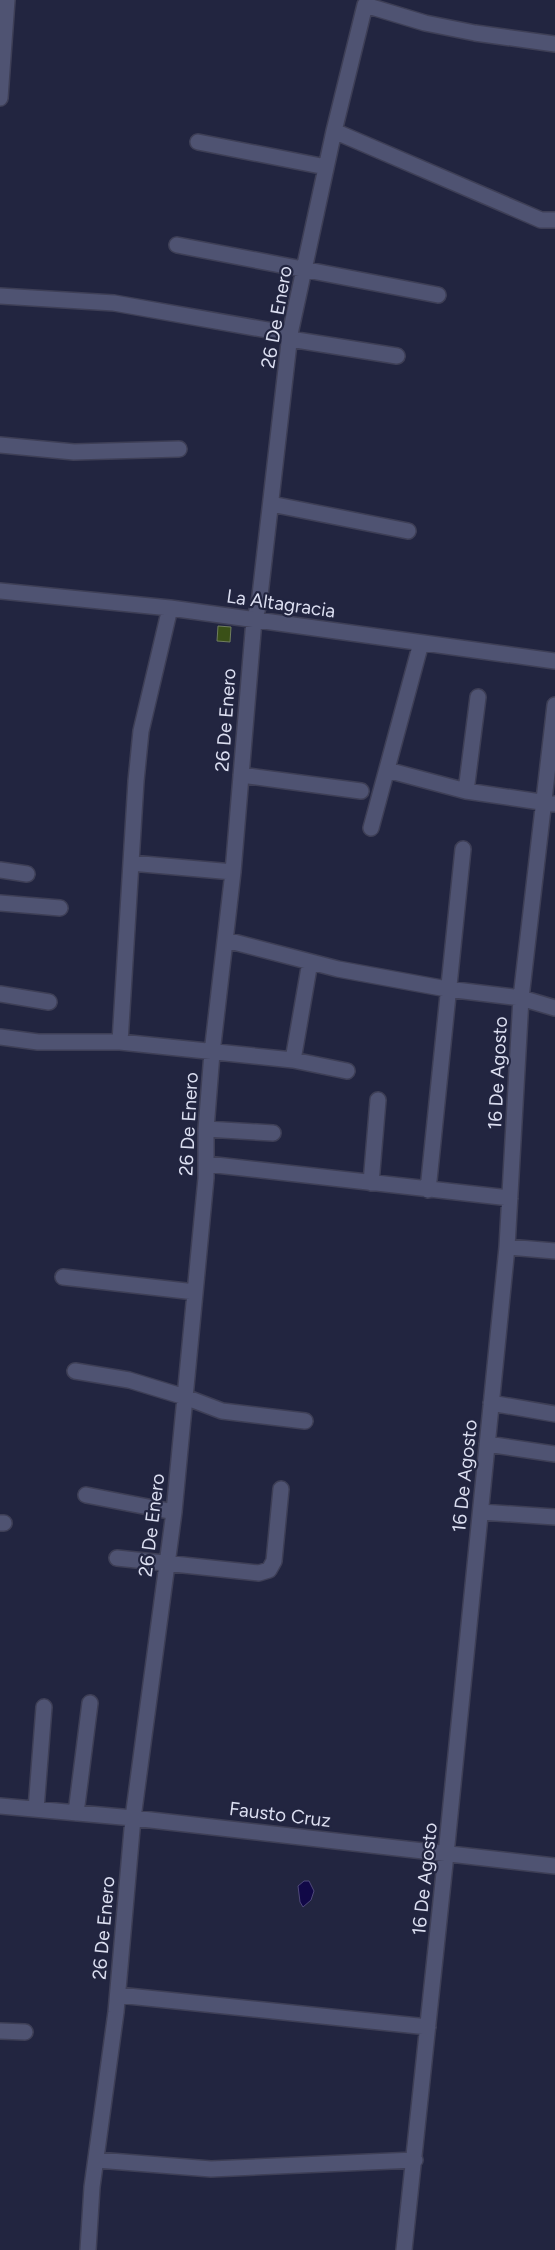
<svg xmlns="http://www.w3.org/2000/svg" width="555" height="2250" font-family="Figtree,sans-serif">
<rect width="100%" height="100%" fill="#222540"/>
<!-- water -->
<path fill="#110847" stroke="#4e487a" d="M304,1881H309L314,1891L311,1900L303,1907L300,1902L298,1886Z"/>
<!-- building -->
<path fill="#3a5017" stroke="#6f7d5e" d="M218,626L231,627L230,642L217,641Z"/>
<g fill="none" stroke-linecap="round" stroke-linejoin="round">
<!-- street casing -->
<g stroke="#3e3f56" stroke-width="18">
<path id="street" d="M0,98L7,0
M334,131L541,220H555
M198,142L326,167
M177,245L438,295
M0,296L114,303L290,334
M290,339L397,356
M0,445L74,452L179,449
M271,504L408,531
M0,591L170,608L555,661
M387,770L466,791L554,804
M241,775L361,791
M466,791L478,697
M371,828L421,643
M131,863L233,872
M0,870L27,874
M0,903L60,908
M226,940L338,969L447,989L521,998L555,1008
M0,994L49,1002
M0,1037L38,1042H120L293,1060L347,1071
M120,1042L136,781L141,731L170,608
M293,1060L310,962
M206,1129L273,1133
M207,1164L510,1198
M371,1183L378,1100
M428,1190L463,849
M507,1247L555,1251
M63,1277L195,1292
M75,1371L129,1380L185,1397L222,1411L305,1421
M491,1403L555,1414
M487,1444L555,1454
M86,1495L174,1512
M481,1512L555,1517
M0,1523H4
M117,1558L259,1573L269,1570L274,1561L281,1489
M0,1806L133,1818L555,1866
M36,1809L44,1707
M76,1813L90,1703
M118,1995L428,2027
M0,2031L25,2032
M97,2160L211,2169L415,2160
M88,2250L92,2187L116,2012L133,1818L174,1512L206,1178V1129L212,1053L233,872L254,620L259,604L290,334L334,131L365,5L425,23L475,33L555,44
M404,2250L446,1854L507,1247L521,998L555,705"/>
</g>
<!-- street -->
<use href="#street" stroke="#4f5372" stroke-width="15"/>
</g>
<g text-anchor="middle" stroke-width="4.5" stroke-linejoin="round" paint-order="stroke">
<!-- street labels -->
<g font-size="19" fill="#dbdef0" stroke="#222540">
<text transform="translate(276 317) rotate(-80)" y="7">26 De Enero</text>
<text transform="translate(281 603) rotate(8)" y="7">La Altagracia</text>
<text transform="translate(225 720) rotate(-86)" y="7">26 De Enero</text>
<text transform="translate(497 1073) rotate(-87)" y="7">16 De Agosto</text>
<text transform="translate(188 1124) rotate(-87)" y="7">26 De Enero</text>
<text transform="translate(464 1476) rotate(-84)" y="7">16 De Agosto</text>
<text transform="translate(151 1525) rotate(-83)" y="7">26 De Enero</text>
<text transform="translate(280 1814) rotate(7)" y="7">Fausto Cruz</text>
<text transform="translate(424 1879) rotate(-84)" y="7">16 De Agosto</text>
<text transform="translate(103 1928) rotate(-85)" y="7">26 De Enero</text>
</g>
</g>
</svg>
